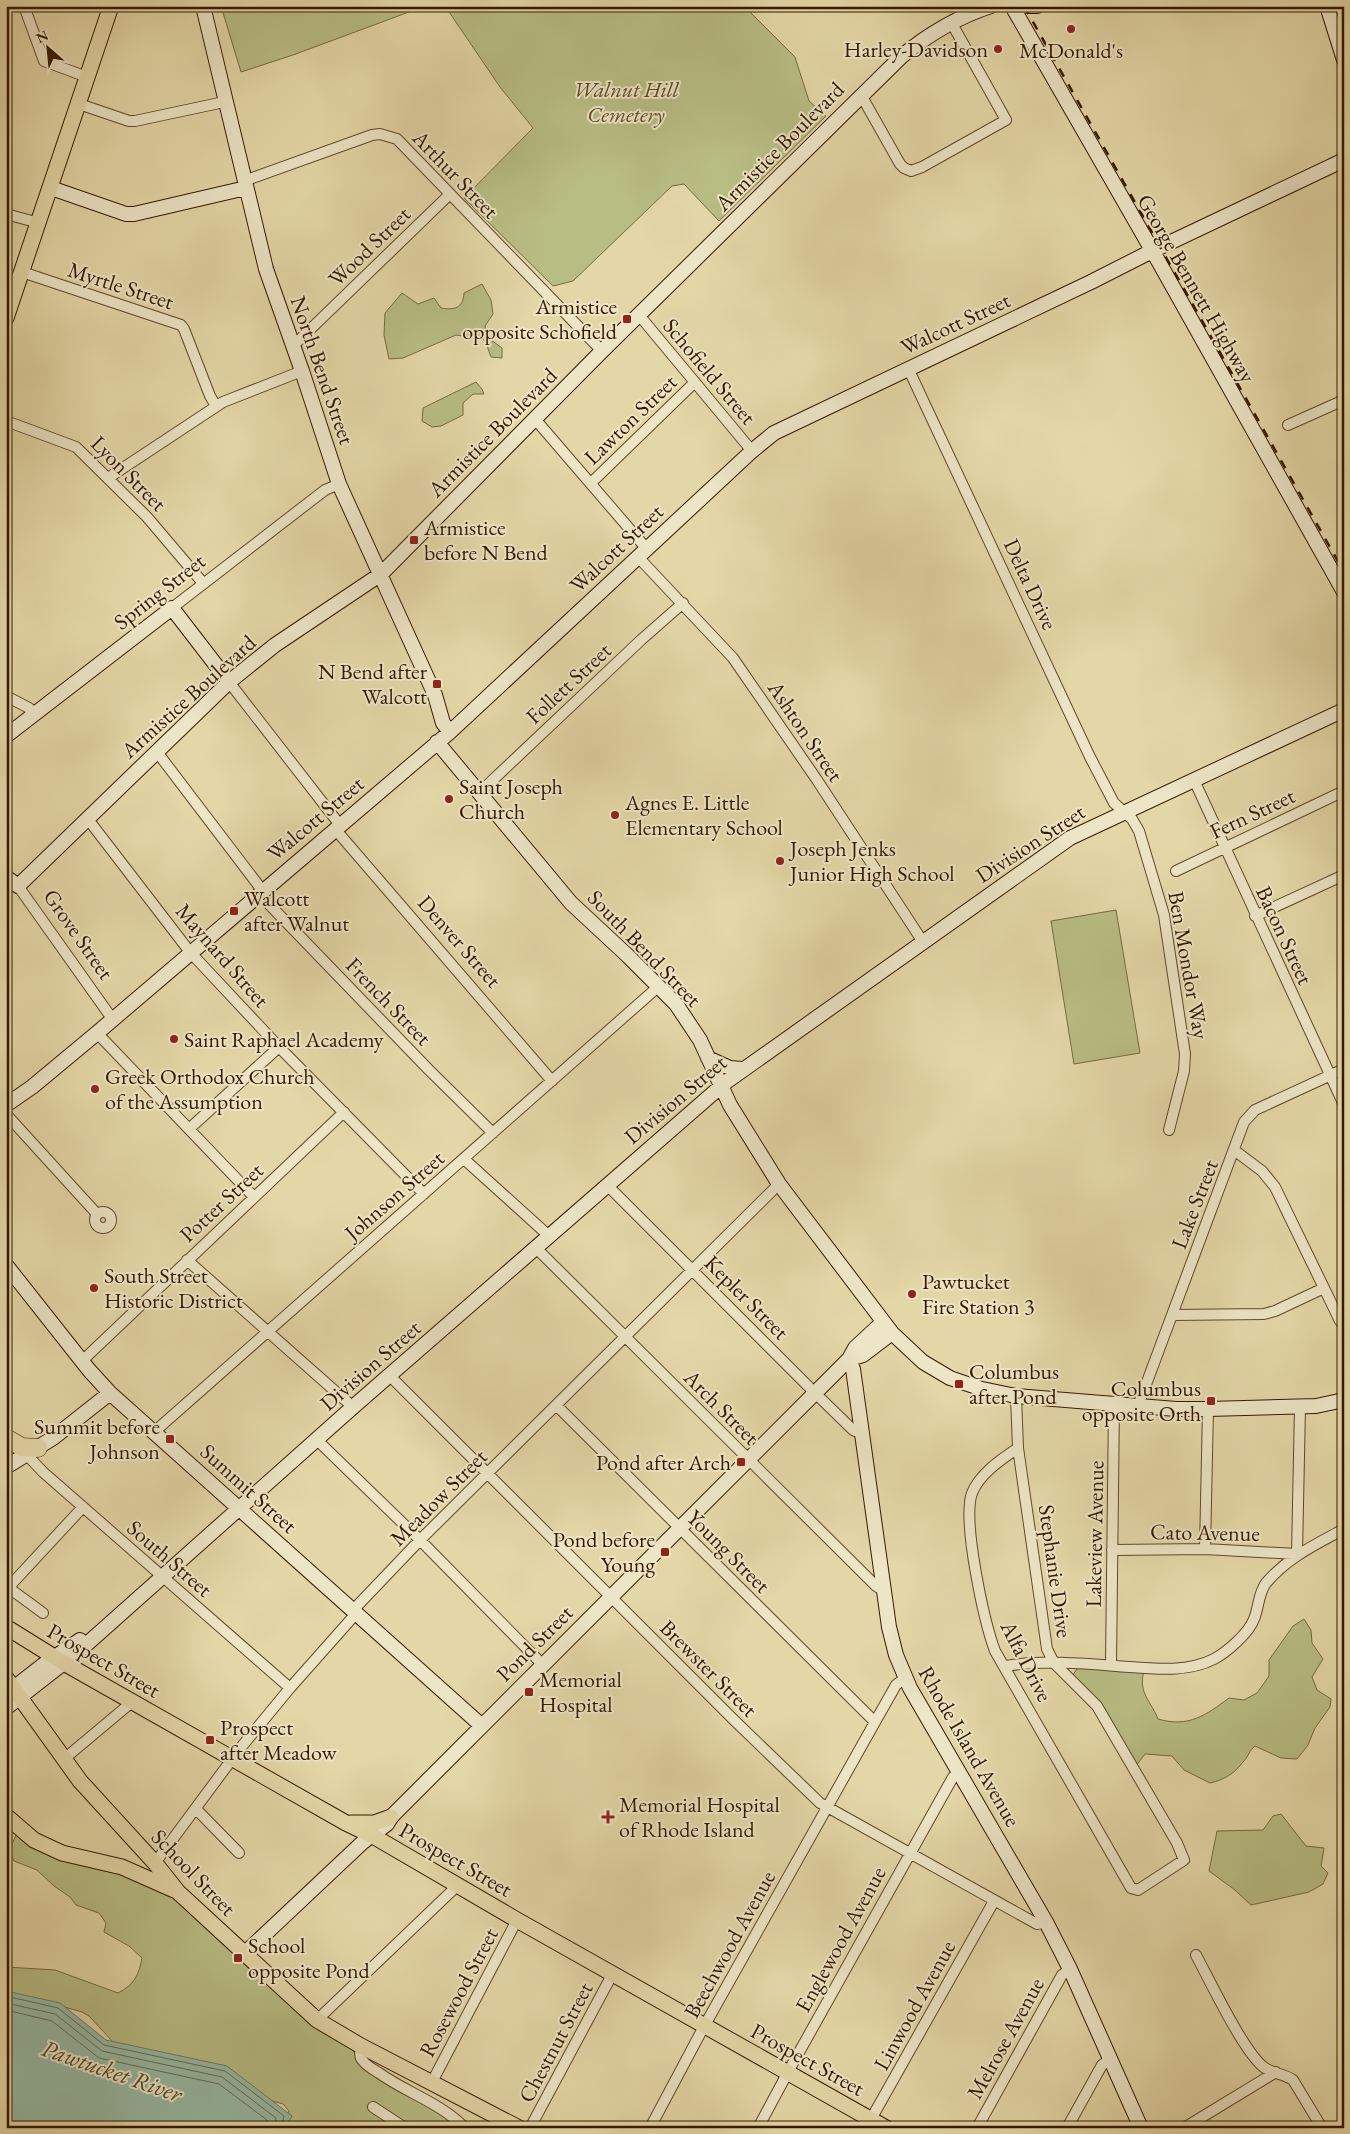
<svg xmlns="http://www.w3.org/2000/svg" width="1350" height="2134" font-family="'EB Garamond',serif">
<rect width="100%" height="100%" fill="#e4d7a7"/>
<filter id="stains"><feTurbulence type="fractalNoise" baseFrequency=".004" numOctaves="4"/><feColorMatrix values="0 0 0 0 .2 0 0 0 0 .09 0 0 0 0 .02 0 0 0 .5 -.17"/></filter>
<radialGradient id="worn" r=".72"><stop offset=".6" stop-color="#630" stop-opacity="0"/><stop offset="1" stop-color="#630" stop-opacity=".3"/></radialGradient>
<!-- green -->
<path fill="#b8bd84" stroke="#766a42" d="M221,6H425L293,55L241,72Z
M445,6H744L795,57L809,101L826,116L719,221L684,184L672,186L573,281L553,286L464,198L533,128L500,87Z
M482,284L491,300L493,314L485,326L487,337L502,348V358L491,357L485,340L456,335L403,358L389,359L384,335L385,313L402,293L418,304L434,298L441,308C454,310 463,309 464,293Z
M476,382L482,389L484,394H473L463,403V415L441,426L432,427L422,421L423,408Z
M1116,910L1140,1053L1074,1064L1051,921Z
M1304,1619L1311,1630L1312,1643L1323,1659L1312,1677L1317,1690L1331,1699L1330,1707L1315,1728L1308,1745L1297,1759L1281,1758L1255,1746C1249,1751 1248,1757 1243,1762C1235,1773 1224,1780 1210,1783L1184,1770L1172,1756L1145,1754L1136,1766L1072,1676L1079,1666L1145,1667C1137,1693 1149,1697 1158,1719C1189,1728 1206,1715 1229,1698L1244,1700L1257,1693L1269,1676V1660L1293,1626Z
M1281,1814L1306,1846L1324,1848L1321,1866L1328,1873L1323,1884L1309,1892L1251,1905L1235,1890L1209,1871L1217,1831L1263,1830L1273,1816Z
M18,1831L135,1871L180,1902L346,2038L357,2057L392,2087L439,2109L463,2128H285L289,2111L283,2104L262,2098L113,2042L89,2016L82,2012L57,2005L6,2001V1967L55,1970L118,1993C134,1985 139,1975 142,1958L129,1946L104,1932L106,1923L99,1913L76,1905L70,1897L54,1886L37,1870L14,1861L9,1850Z"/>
<!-- water -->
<path fill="#96baa4" stroke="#6f7962" d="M6,1991L60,2003L106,2040L227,2066L292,2116L285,2128H18L6,2118Z"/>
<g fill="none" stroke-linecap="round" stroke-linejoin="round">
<!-- shore -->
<path stroke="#656952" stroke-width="1" d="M6,1996L58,2008L104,2045L225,2071L284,2116L281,2128
M6,2003L55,2014L102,2051L222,2077L276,2118L275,2128
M6,2010L52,2021L99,2058L219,2084L267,2120V2128"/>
<!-- street casing -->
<g stroke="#60482a" stroke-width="12">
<path id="street" d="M24,6L44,61L87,77
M861,95L900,164L904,168L911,171L922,167L1006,120L951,22
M79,104L129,121H135L224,102
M244,181L372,135L380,134L397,139L602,351
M6,214L39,223
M22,272L181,325L184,329L210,396L216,406
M639,315L752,451
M293,346L449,195
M908,368L1090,757L1114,803L1132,819L1139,831L1164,915L1185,1054L1184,1071L1169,1130
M535,419L646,548
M6,421L76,447L147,517L203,583
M1288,425L1344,400
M108,478L223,402L302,371
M591,483L695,382
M638,557L733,658L817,780L923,942
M172,608L325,490L339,484
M229,682L340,825
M6,696L29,708L35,714
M157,752L259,886L263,898L429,1070L493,1133
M1194,780L1344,1105
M480,792L641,640L683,603
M87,818L190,952L279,1047L424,1194
M335,829L552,1081
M1176,871L1344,791
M18,886L113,1020
M1255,916L1344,875
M97,1033L254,1197
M6,1114L97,1214
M189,1129L279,1047
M1234,1150L1262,1171L1275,1187L1340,1321
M464,1159L548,1235
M607,1185L814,1392L853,1430L862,1434
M95 1220a8 8 0 1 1 16 0a8 8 0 1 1-16 0Z
M535,1247L876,1586L884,1591
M187,1260L353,1407
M1172,1315L1264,1314L1275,1311L1324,1288
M82,1361L344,1112
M390,1376L736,1722L820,1803L1037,1924L1046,1922
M1016,1396L1018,1448L1047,1649L1054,1663L1097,1706L1177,1843L1184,1860L1138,1890L1131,1888L995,1651C984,1621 962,1521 972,1493C980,1473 1002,1459 1018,1448
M557,1406L875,1722
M1138,1406L1244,1122L1255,1110L1344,1069
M154,1432L659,986
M317,1440L420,1540L543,1665
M27,1455L43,1472L290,1688
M1205,1549L1208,1409
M1112,1550L1205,1549L1297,1554L1300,1407
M9,1588L43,1613
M6,1590L83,1507
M1111,1665L1114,1404
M1006,1666C1042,1660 1080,1663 1116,1666C1147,1668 1185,1674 1214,1659C1227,1652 1249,1633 1254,1619C1259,1607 1258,1594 1266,1583C1288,1557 1315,1545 1344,1529
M64,1759L132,1702
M196,1809L239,1853
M155,1863L238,1751L290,1688L353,1617L357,1606L420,1540L779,1184
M1196,1955C1209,1979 1245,2055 1265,2068C1274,2074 1285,2074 1293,2080L1322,2128
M317,2020L458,1885
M361,2046C360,2052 359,2057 363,2061C367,2066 374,2070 379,2073C407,2093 441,2103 465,2128
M432,2082L517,1920
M373,2107L405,2128
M530,2128L613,1973
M650,2128L701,2032L875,1722L896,1685L905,1678
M758,2128L788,2072L953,1777L959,1772
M866,2128L994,1901
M977,2128L1062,1975L1070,1969
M1067,2128L1102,2065L1110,2059
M1184,2128L1276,2072"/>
</g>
<!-- secondary casing -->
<g stroke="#341800" stroke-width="16">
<path id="secondary" d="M203,6L266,269L302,371L339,484L435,695L443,723L450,732
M1012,6L1160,264L1344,592
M1021,6H1037
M1327,6L1344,60
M51,188L126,214H134L246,188
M6,736L172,608L229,682
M437,742L571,903L628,956L676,1004L700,1040L730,1105L779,1184L892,1333L923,1362L950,1378L982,1389L1016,1396L1176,1409H1208L1316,1406L1344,1400
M6,877L18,886L229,682L275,645L381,574L602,351L902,56C930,33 957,17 991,6
M708,1058L730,1068L742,1069
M6,1105L32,1087L97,1033L450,732L752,451L774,433L1091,282L1152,251L1344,160
M6,1265L89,1370L110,1393L482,1726
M849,1359L853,1369L889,1627L896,1655L910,1688L1046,1922L1070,1969L1141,2128
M849,1359L863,1355L892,1333
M6,1467L53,1438L110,1393
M6,1694L43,1665L80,1640
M6,1708L79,1651L353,1407L726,1082L1070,838L1344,710
M245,1953L363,1842L387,1824L391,1817L849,1359L855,1348L883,1322"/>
</g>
<!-- primary casing -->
<g stroke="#341800" stroke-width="17">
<path id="primary" d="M6,318L111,6
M6,1627L64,1663L346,1823L373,1836L517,1920L886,2128
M6,1678L80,1781L155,1863L178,1892L317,2020L361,2046L519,2128
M6,1816L34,1840L62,1853L122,1867L174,1890
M351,1823H374L391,1817"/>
</g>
<!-- highway casing -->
<g stroke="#341800" stroke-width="19">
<path id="highway" d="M6,1438L22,1447L38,1448"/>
</g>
<!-- street -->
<use href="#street" stroke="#ede5c6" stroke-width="10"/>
<!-- secondary -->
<use href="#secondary" stroke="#ede5c6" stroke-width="14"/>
<!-- primary -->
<use href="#primary" stroke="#e4d7a7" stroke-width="15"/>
<!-- highway -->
<use href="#highway" stroke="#e4d7a7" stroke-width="18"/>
<!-- rail -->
<path stroke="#341800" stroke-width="2.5" stroke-dasharray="9 9" stroke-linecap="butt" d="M1024,6L1344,572"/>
</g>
<!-- markers -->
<g fill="#8f2418" stroke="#ede5c6" stroke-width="2">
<circle cx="1071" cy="29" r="5"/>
<circle cx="998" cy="49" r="5"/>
<rect x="622" y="314" width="10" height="10" rx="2.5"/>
<rect x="409" y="535" width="10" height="10" rx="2.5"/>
<rect x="432" y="679" width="10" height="10" rx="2.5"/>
<circle cx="449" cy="799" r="5"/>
<circle cx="615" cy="815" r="5"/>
<circle cx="780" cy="861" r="5"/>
<rect x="229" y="906" width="10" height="10" rx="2.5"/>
<circle cx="174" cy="1039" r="5"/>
<circle cx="95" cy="1089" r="5"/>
<circle cx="94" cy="1288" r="5"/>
<circle cx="912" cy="1294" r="5"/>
<rect x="954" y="1379" width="10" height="10" rx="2.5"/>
<rect x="1206" y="1396" width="10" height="10" rx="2.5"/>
<rect x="165" y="1434" width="10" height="10" rx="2.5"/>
<rect x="736" y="1457" width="10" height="10" rx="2.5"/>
<rect x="660" y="1547" width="10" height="10" rx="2.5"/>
<rect x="524" y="1687" width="10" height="10" rx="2.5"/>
<rect x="205" y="1735" width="10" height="10" rx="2.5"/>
<path d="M605.5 1809.5h5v5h5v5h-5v5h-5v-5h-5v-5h5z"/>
<rect x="233" y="1953" width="10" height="10" rx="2.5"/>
</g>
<g text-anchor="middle" stroke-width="4" stroke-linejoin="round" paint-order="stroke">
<!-- poi labels -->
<g font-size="22" fill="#341800" stroke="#ede5c6" text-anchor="start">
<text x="988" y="57" text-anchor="end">Harley-Davidson</text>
<text x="1071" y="58" text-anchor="middle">McDonald's</text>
<text x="617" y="314" text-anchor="end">Armistice<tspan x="617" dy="25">opposite Schofield</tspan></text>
<text x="424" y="535">Armistice<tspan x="424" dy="25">before N Bend</tspan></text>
<text x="427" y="679" text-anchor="end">N Bend after<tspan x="427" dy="25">Walcott</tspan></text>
<text x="459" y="794">Saint Joseph<tspan x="459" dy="25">Church</tspan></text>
<text x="625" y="810">Agnes E. Little<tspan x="625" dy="25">Elementary School</tspan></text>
<text x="790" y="856">Joseph Jenks<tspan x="790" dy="25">Junior High School</tspan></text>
<text x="244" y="906">Walcott<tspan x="244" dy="25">after Walnut</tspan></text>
<text x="184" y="1047">Saint Raphael Academy</text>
<text x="105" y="1084">Greek Orthodox Church<tspan x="105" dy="25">of the Assumption</tspan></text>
<text x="104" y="1283">South Street<tspan x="104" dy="25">Historic District</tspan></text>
<text x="922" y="1289">Pawtucket<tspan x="922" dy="25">Fire Station 3</tspan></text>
<text x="969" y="1379">Columbus<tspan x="969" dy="25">after Pond</tspan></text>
<text x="1201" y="1396" text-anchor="end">Columbus<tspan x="1201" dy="25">opposite Orth</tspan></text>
<text x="160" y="1434" text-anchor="end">Summit before<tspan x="160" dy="25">Johnson</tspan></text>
<text x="731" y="1470" text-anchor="end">Pond after Arch</text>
<text x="655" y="1547" text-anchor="end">Pond before<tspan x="655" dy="25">Young</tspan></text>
<text x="539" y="1687">Memorial<tspan x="539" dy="25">Hospital</tspan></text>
<text x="220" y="1735">Prospect<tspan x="220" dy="25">after Meadow</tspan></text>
<text x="619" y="1812">Memorial Hospital<tspan x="619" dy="25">of Rhode Island</tspan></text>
<text x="248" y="1953">School<tspan x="248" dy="25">opposite Pond</tspan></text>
</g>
<!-- park labels -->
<g font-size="22" font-style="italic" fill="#5c4a28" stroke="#ede5c6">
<text x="626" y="97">Walnut Hill<tspan x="626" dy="25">Cemetery</tspan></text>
</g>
<!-- street labels -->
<g font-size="22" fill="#341800" stroke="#ede5c6">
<text transform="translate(779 146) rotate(-45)" y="8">Armistice Boulevard</text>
<text transform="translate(456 174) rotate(46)" y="8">Arthur Street</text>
<text transform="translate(369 246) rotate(-44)" y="8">Wood Street</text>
<text transform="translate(121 285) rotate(18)" y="8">Myrtle Street</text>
<text transform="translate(1197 288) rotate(60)" y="8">George Bennett Highway</text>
<text transform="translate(955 323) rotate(-25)" y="8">Walcott Street</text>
<text transform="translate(323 370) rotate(71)" y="8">North Bend Street</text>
<text transform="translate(710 371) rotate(50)" y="8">Schofield Street</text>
<text transform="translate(630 419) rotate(-44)" y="8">Lawton Street</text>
<text transform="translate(492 432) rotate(-45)" y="8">Armistice Boulevard</text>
<text transform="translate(129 473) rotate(45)" y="8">Lyon Street</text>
<text transform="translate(616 548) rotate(-43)" y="8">Walcott Street</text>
<text transform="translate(1031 584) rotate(65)" y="8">Delta Drive</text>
<text transform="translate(159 591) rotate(-38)" y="8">Spring Street</text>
<text transform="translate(568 683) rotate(-43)" y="8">Follett Street</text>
<text transform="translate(188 696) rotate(-42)" y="8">Armistice Boulevard</text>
<text transform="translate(806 731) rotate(56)" y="8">Ashton Street</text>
<text transform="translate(1252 813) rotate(-25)" y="8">Fern Street</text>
<text transform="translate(315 818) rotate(-40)" y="8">Walcott Street</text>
<text transform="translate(1030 843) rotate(-33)" y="8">Division Street</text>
<text transform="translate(79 934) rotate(55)" y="8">Grove Street</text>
<text transform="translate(1285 935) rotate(65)" y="8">Bacon Street</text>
<text transform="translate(460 941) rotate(49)" y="8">Denver Street</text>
<text transform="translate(645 948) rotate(46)" y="8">South Bend Street</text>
<text transform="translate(223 955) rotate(49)" y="8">Maynard Street</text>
<text transform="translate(1189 965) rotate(80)" y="8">Ben Mondor Way</text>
<text transform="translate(389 1001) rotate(46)" y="8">French Street</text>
<text transform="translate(675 1099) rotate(-40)" y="8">Division Street</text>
<text transform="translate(394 1195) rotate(-41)" y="8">Johnson Street</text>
<text transform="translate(221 1202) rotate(-43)" y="8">Potter Street</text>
<text transform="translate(1194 1204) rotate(-69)" y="8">Lake Street</text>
<text transform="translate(747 1297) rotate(45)" y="8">Kepler Street</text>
<text transform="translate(370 1365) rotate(-41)" y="8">Division Street</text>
<text transform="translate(722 1407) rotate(45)" y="8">Arch Street</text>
<text transform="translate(249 1488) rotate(42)" y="8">Summit Street</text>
<text transform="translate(438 1497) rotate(-45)" y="8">Meadow Street</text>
<text transform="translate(1205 1532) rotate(1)" y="8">Cato Avenue</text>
<text transform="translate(1094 1534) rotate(-89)" y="8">Lakeview Avenue</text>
<text transform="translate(729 1551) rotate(45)" y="8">Young Street</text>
<text transform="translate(170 1558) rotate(41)" y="8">South Street</text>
<text transform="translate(1056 1571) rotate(82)" y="8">Stephanie Drive</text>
<text transform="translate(534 1643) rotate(-45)" y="8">Pond Street</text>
<text transform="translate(104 1660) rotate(30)" y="8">Prospect Street</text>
<text transform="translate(1027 1661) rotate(63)" y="8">Alfa Drive</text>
<text transform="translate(709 1668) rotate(45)" y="8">Brewster Street</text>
<text transform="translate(970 1746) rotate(60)" y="8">Rhode Island Avenue</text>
<text transform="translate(456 1859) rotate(30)" y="8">Prospect Street</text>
<text transform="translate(194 1872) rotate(46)" y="8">School Street</text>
<text transform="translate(840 1939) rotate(-61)" y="8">Englewood Avenue</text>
<text transform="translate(729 1944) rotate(-61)" y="8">Beechwood Avenue</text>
<text transform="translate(458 1992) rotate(-62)" y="8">Rosewood Street</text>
<text transform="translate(914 2005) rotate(-61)" y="8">Linwood Avenue</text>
<text transform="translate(1005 2038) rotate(-61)" y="8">Melrose Avenue</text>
<text transform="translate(555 2042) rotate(-62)" y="8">Chestnut Street</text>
<text transform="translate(808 2059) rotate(29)" y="8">Prospect Street</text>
</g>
<!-- water labels -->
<g font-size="24" font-style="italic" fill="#514931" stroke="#ede5c6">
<text transform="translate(112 2071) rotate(19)" y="8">Pawtucket River</text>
</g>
</g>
<!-- margin -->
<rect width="1350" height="2134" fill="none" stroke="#e4d7a7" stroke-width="25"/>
<rect x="8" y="8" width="1335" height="2119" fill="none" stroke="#341800" stroke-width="2.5"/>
<rect x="12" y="12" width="1325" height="2109" fill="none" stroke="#341800"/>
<!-- north arrow -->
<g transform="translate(48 48) rotate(333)" stroke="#ede5c6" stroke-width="4" paint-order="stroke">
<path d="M0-4L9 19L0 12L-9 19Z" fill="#341800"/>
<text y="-8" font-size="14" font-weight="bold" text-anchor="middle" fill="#341800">N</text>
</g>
<rect width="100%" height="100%" filter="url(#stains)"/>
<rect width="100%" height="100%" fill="url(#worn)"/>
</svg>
